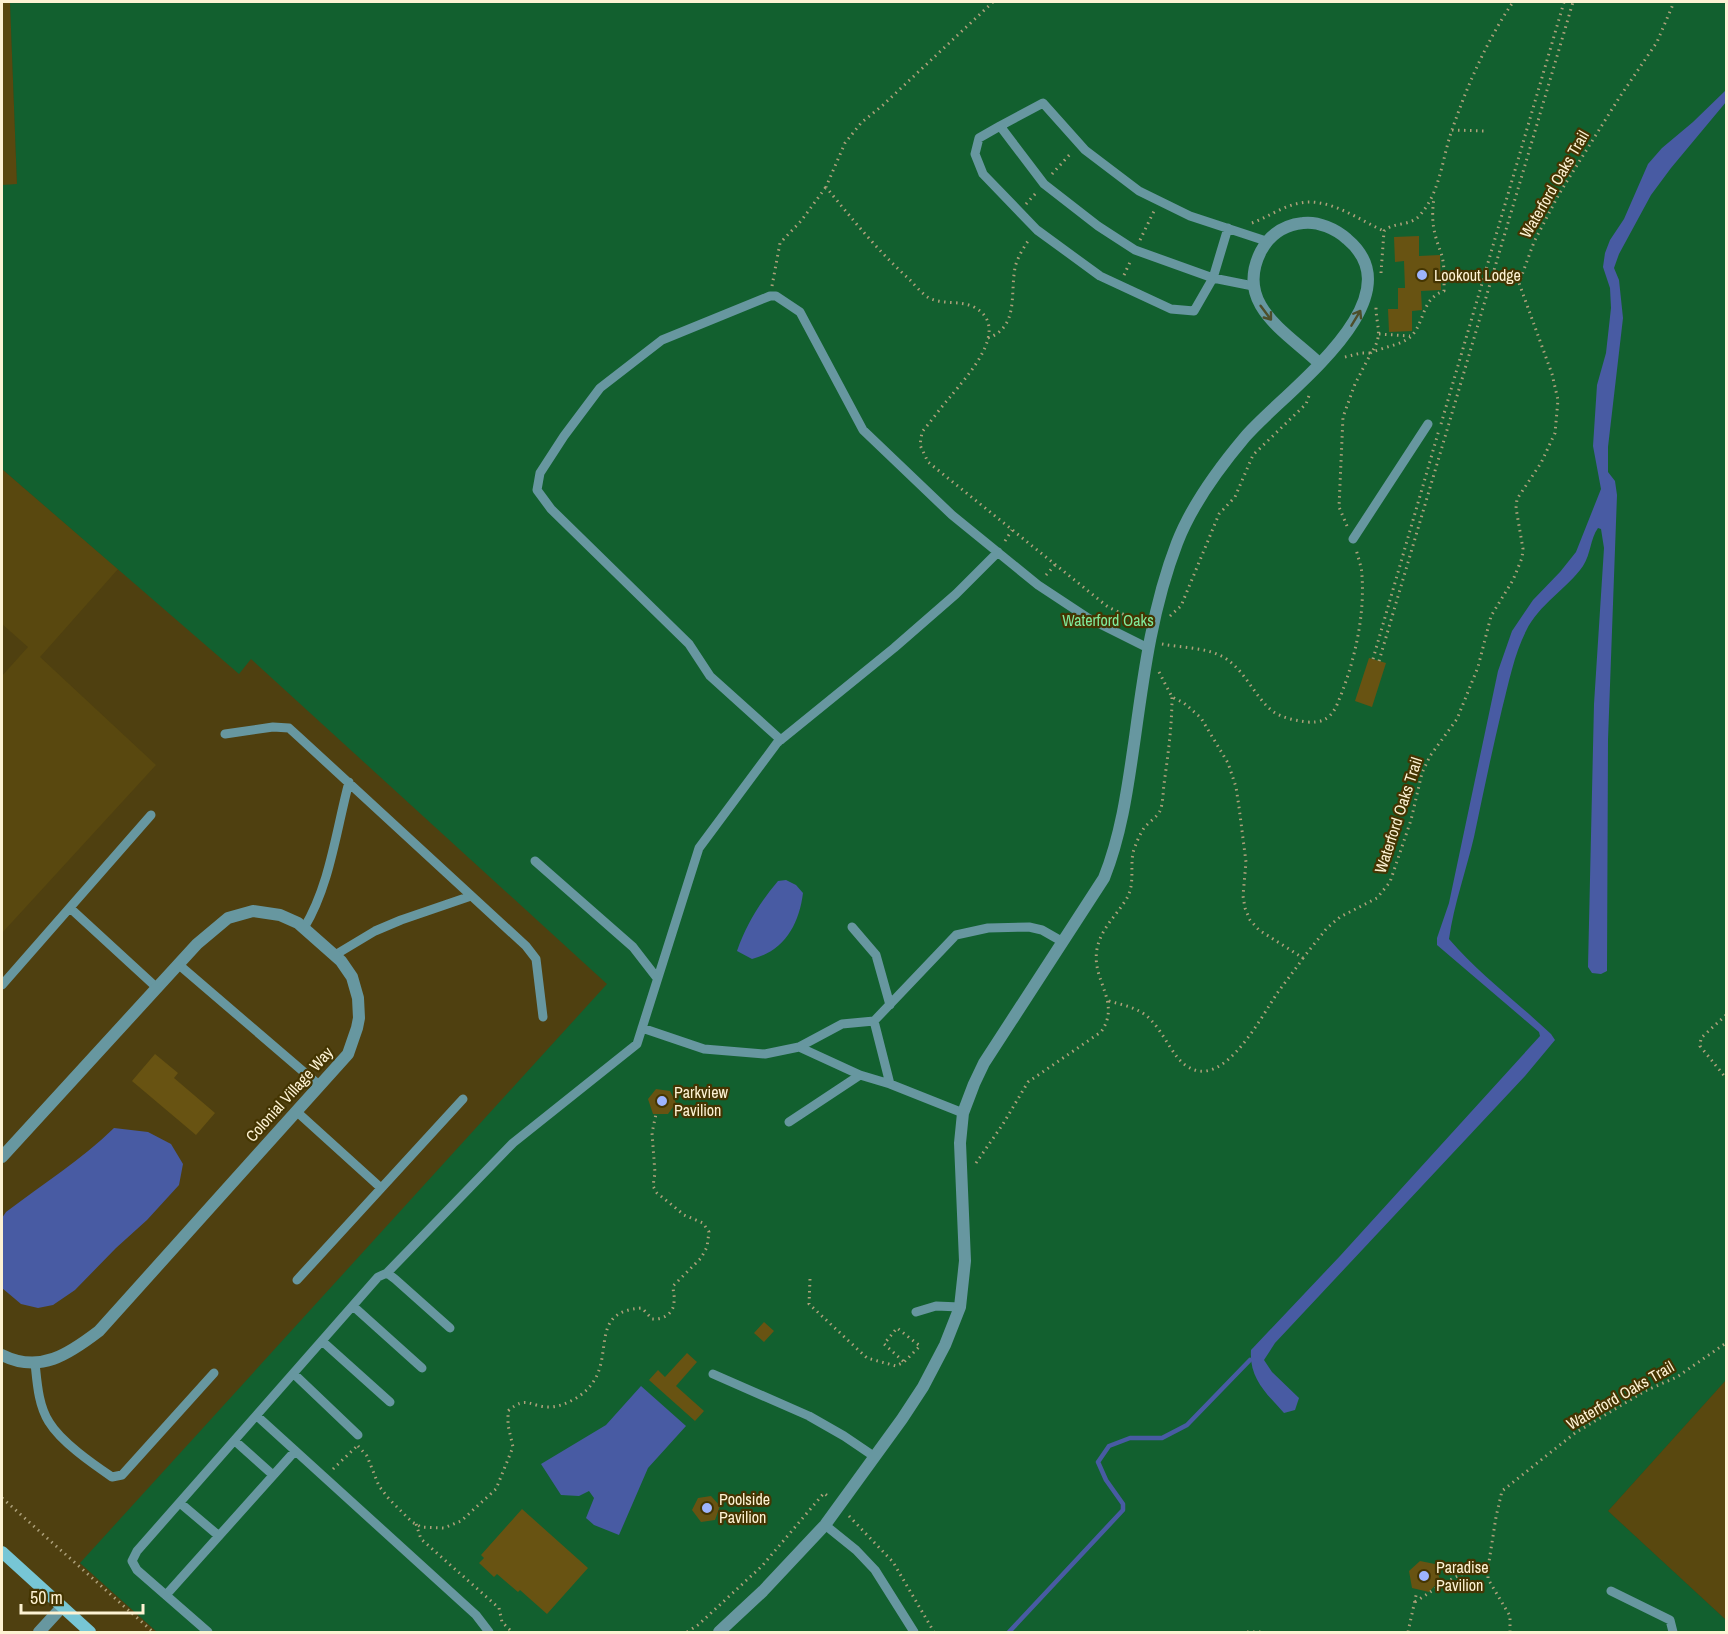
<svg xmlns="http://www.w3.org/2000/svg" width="1728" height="1634" font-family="'Archivo Narrow',sans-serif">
<rect width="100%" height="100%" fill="#4f4010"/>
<!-- built -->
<path fill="#59480f" d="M2,2H10L17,185H2Z
M2,469L118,569L40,657L156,765L2,933V676L28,647L2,624Z
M1726,1380V1620L1608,1511Z"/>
<!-- green -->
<path fill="#12602f" d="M10,2H1726V1380L1608,1511L1726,1620V1632H157L80,1563L607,984L251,659L239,674L2,469V185L17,184Z"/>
<!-- water -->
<path fill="#485ba3" d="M1726,90V102L1671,168L1651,195L1619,254L1614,268L1619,280L1623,318L1608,447V472L1615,481L1617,495L1608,740L1607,971L1601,974L1592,973L1588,967L1594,704L1604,548L1601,529L1598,528C1590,539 1591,554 1583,566C1567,589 1539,604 1526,631C1514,655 1509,682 1502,709C1492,751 1483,794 1474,837C1466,871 1454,904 1449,939C1479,974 1517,1002 1551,1034L1555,1040L1525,1076L1275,1343L1264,1360L1272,1372L1299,1398L1295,1410L1284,1413C1266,1393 1249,1378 1251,1350L1340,1256L1540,1036L1539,1032L1437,945V938L1449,903L1498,671L1512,631L1533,600L1560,572L1576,552L1601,489L1593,446L1597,385L1606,353L1611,308L1610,288L1603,267L1605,253L1610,240L1624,219L1648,164L1662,148L1693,122Z
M786,880L796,885L803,893C799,925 784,951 752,959L737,951C746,925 760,902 778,881Z
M114,1128L148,1132L171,1144L183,1164L179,1185L147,1220L116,1248L75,1290L53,1305L38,1308L21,1304L2,1288V1218L6,1212C43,1184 81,1160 114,1128Z
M641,1386L686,1426L648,1468L619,1535L594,1525L586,1518L594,1498L589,1491L579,1496L561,1495L541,1464L606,1425Z"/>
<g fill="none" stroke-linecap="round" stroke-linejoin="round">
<!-- stream -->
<path stroke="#485ba3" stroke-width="4.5" d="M1009,1632L1123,1510V1504L1106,1480L1098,1462L1109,1446L1130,1438H1162L1187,1425L1250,1360"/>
</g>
<!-- building -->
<path fill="#685312" d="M1419,236V256L1440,255L1441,290L1421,291L1422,310L1412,311V331L1389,332L1388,309H1398V288H1405L1404,261L1395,262L1394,237Z
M1369,658L1386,663L1372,707L1355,701Z
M155,1054L178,1073L174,1078L215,1113L196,1135L132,1081Z
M656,1089L670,1091L676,1103L668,1114H653L648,1099Z
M764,1322L774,1331L764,1342L754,1333Z
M687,1353L697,1362L676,1386L704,1411L695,1421L649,1380L658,1370L665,1377Z
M711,1496L720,1506L715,1520L701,1522L692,1510L698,1498Z
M522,1509L588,1568L547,1614L520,1590L518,1592L497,1574L494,1577L479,1563L484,1558L481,1555Z
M1420,1561L1435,1564L1440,1580L1429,1592L1412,1588L1409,1571Z"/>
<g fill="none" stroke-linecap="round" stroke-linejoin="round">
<!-- path -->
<path stroke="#aea17b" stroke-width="3" stroke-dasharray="1.5 4.5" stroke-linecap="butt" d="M993,2L883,105L861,123L845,143L826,187C852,219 878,251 909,279C915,285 922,294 929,298C943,305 960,300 974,307C1013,328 966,377 951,396C941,407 932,420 922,432L920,445L928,462L1108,607L1140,622
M1452,130L1486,131
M1052,174L1072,152
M1026,204L1036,193
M1252,223C1268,217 1283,206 1300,203C1329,197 1359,220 1384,231
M1140,240L1154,211
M1381,273L1384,231C1395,221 1410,227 1420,215C1441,191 1442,158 1452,130C1467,86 1487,40 1513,2
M1124,275L1131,260
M772,286L780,243L801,221L826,187
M1379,334L1410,336
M988,338C1019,327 1010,294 1015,268C1017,258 1024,247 1030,238
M1345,357L1361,353H1371C1384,335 1376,326 1376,307
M1441,424L1564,2
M1347,526L1339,507L1343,417L1355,384L1371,353C1384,346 1406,345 1414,333C1425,318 1423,298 1444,291C1444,280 1445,264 1441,253C1433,231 1431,221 1434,197
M1005,541L1012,530
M1046,575L1055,565
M1170,616L1181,606L1219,514L1235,497L1253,455L1306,404L1310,393
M1162,644C1182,648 1207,647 1225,658C1245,671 1254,695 1271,710C1281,718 1294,720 1306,722C1321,723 1329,720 1336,707C1353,668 1365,619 1362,576C1362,567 1358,558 1356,549
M1373,659L1439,430
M1379,661L1573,2
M1159,672L1172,697L1184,703L1201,718L1228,763L1236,787L1239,807L1246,862L1243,896L1245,908L1250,920L1259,930L1303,958L1327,928L1340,917L1377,898L1390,882L1411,820L1422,773L1430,756L1457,719L1478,667L1491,616L1513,580L1522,558L1523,549L1516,508L1517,499L1541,463L1555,433L1558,400L1552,374L1519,283L1534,242L1559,194L1619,98L1657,42L1674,2
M1109,1001C1119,1004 1130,1006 1139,1011C1156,1019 1166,1043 1177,1057C1217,1105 1260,1018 1278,992C1286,981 1295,970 1303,958
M1726,1015L1701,1038L1700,1046L1726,1078
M976,1163L1003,1124L1028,1082L1101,1032C1122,1002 1091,981 1097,949C1101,928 1117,915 1127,898C1135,883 1130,869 1133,853C1135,845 1140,834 1144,828C1149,822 1157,817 1160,811C1163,804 1163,792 1164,784C1168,755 1172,726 1172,697
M810,1279L809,1304L867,1358L896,1366L904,1362L920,1346L897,1328L884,1344L904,1362
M358,1446L367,1456L379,1486L389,1499L412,1522L421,1527L444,1528L461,1521L496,1489L513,1447L508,1425V1411C527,1394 531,1408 551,1407C565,1406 583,1396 591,1385C615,1355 588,1311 642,1308L652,1319C662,1320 674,1314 674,1302C675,1296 673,1292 673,1286L701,1258L707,1247L709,1232L703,1223L684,1215L672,1205L657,1193L653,1186L655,1173L652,1133L656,1114
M333,1469L356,1447
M2,1498L153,1632
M849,1516L893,1562L934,1632
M416,1524L421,1539L499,1608L502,1622L512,1632
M1415,1602C1441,1585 1458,1573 1488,1564
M687,1632L698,1625L762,1566L824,1493L829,1497
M1247,1632H1264
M1408,1632L1417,1591
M1510,1632V1616L1488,1579V1568L1496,1517L1502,1491L1575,1433L1645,1391L1677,1377L1726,1343"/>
<!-- lane -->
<path stroke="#6797a0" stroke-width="9" d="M1000,126L979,138L975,154L983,174L1037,230L1100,276L1171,309L1194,311L1213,278L1228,228
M1253,286L1213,278L1135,250L1098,226L1044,184L1000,126L1043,103L1085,150L1139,191L1190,216L1266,241
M1353,539L1428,424
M225,734L273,727L289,728L300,738L526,946L536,959L543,1017
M781,740L710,676L689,644L551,509L537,490L540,473L564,436L600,388L662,340L770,296H776L800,312L863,430L952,515L1038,585L1088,618L1148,648
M535,861L633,947L657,978
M70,908L156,987
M852,927L876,955L890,1005
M304,928C330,885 336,831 349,782
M335,955L375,931L401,920L471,896
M178,964L319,1085
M2,985L151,815
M874,1021L956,935L988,928L1029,927L1042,930L1063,942
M642,1028L704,1049L765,1054L799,1047L842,1024L874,1021L890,1084L963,1113
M799,1047L860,1075L890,1084
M296,1111L381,1188
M789,1122L860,1075
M387,1273L513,1143L637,1044L699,848L777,743L894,648L956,594L998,552
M297,1280L463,1099
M353,1306L422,1368
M916,1312L936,1306L960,1307
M322,1341L390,1402
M35,1363C37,1381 38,1405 49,1422C61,1442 93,1464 112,1477L122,1475L214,1373
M294,1374L358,1435
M713,1374L809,1416L844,1436L875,1457
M257,1416L476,1615L489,1632
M235,1441L273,1475
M180,1503L219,1536
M825,1525L856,1550L875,1570L914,1632
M1611,1591L1670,1620L1673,1632
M166,1595L295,1451
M208,1632L137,1570L132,1561L137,1551L378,1277L387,1273L395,1279L450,1328"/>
<!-- street -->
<path stroke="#6797a0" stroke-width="12" d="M2,1157L197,944L228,918L253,911L280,915L298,923L341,961L352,977L358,998L359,1018L357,1028L348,1054L99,1331C69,1354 40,1374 2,1355
M39,1632L62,1607
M719,1632L763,1591L825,1525L902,1419L923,1387L945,1345L960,1307L965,1261L960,1143L963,1113L974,1084L984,1063L1104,878C1122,833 1128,785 1135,737C1144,671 1153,605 1177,543C1192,504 1218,469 1245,437C1281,394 1420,300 1347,239C1336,229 1318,221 1303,223C1284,225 1270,234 1261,251C1234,304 1285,331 1319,363"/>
<!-- secondary -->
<path stroke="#77c6d5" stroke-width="12" d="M2,1552L90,1632"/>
</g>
<!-- one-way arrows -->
<defs><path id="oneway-shaft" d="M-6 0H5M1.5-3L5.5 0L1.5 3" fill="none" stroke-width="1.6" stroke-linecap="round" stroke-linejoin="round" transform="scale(1.5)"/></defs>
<g stroke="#4d4e2a">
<use href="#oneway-shaft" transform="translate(1266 313) rotate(53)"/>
<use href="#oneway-shaft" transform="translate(1356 318) rotate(-59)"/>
</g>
<!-- markers -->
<g fill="#9db4fd" stroke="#443502" stroke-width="2">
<circle cx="1422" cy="275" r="6"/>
<circle cx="662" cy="1101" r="6"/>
<circle cx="707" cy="1508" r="6"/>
<circle cx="1424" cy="1576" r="6"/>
</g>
<g text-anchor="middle" stroke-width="4.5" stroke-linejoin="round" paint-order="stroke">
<!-- street labels -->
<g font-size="16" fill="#fdf2d3" stroke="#443502">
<text transform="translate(1554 184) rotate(-60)" y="6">Waterford Oaks Trail</text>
<text transform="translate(1398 815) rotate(-72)" y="6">Waterford Oaks Trail</text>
<text transform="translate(289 1094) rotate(-48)" y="6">Colonial Village Way</text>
<text transform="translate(1620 1395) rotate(-30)" y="6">Waterford Oaks Trail</text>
</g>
<!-- poi labels -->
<g font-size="16" fill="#fdf2d3" stroke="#443502" text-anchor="start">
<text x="1434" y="281">Lookout Lodge</text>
<text x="674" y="1098">Parkview<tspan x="674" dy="18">Pavilion</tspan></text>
<text x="719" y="1505">Poolside<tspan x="719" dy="18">Pavilion</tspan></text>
<text x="1436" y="1573">Paradise<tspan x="1436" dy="18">Pavilion</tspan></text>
</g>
<!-- park labels -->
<g font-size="16" fill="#80eb9c" stroke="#443502">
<text x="1108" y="626">Waterford Oaks</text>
</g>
</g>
<!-- border -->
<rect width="1728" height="1634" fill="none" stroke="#fdf2d3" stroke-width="6"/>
<!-- scale -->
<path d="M21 1604v9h122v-9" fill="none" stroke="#fdf2d3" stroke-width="3"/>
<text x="30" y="1604" font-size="18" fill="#fdf2d3" stroke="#443502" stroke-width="4.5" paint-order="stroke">50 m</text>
</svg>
